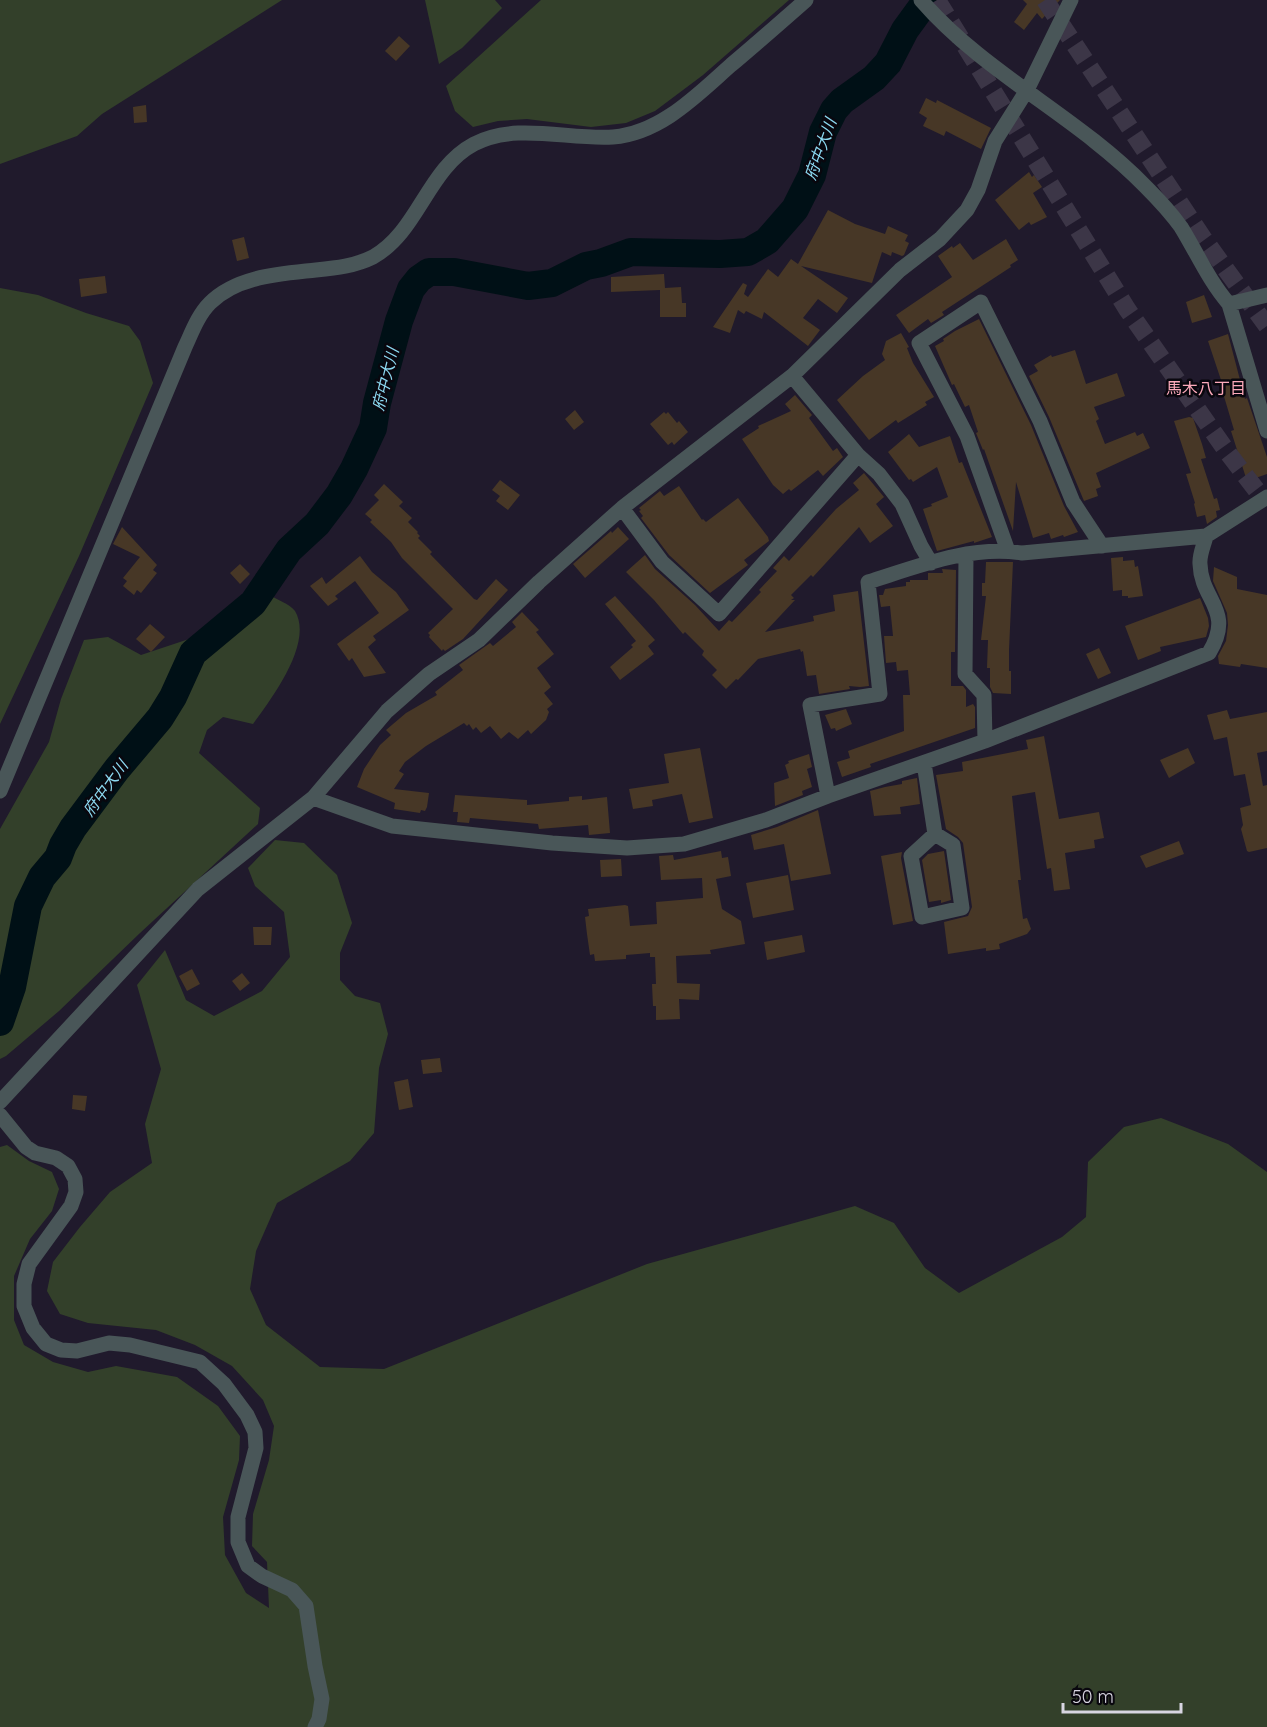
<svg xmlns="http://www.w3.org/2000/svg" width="1267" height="1727" font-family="Quicksand,'Noto Sans JP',sans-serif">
<rect width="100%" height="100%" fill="#201a2c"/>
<!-- green -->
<path fill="#33402a" d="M0,0H282L102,114L77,136L0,164Z
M425,0H495L502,8L462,48L439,64Z
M541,0H789L703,75L655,111L626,123L591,127L527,119L498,121L473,127L455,111L446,86Z
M0,288L38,295L86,313L129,326L140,341L153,383L79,556L0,724Z
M268,594C275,599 290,604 295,611C314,643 271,699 253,724L223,717L207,730L199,753L260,808L258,824L140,933L59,1011L6,1056L0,1059V829L49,742L61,699L84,640L108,637L141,655L189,639L226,614Z
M275,840L304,843L337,875L352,923L340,953V980L355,996L380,1003L388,1034L379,1068L374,1133L350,1161L277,1203L256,1251L250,1289L266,1325L320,1367L384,1369L647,1264L855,1206L894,1223L925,1268L959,1293L1062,1237L1086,1217L1088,1162L1124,1127L1161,1118L1228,1144L1267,1172V1727H0V1147L7,1145L29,1161L52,1172L59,1189L52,1211L30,1239L14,1276V1320L24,1345L53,1362L88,1372L116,1366L177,1377L218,1406L240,1436L239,1460L223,1517L225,1555L246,1593L269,1608L267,1562L252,1546L253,1514L269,1460L274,1426L263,1400L232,1366L195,1345L156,1330L88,1323L60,1314L47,1291L53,1262L80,1227L110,1192L152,1163L145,1124L161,1069L137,985L165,950L186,1000L214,1016L262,991L290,957L284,912L255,886L248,868Z"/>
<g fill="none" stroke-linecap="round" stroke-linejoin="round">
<!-- river -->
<path stroke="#001016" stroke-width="28" d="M0,1022L12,987L28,906L42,877L58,858L63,845L73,828L117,769L160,718L173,697L193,653L253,603L289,550L317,524L339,495L354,469L373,428L377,403L399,321L411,289L419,279L429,272H454L528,286L552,283L586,266L601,263L631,252L720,254L748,252L767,241L795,209L812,175L823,132L834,110L842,101L874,78L888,63L905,30L921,8L930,0"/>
</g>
<!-- building -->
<path fill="#473726" d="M1023,0H1060L1042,19L1037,13L1024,30L1014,22L1027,4Z
M399,36L410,46L396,61L385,51Z
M926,98L936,103L937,100L991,128L981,149L946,131L944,136L923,126L927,118L919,113Z
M146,105L147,122L134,123L133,107Z
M1029,172L1032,177L1034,175L1042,187L1033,193L1047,217L1031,225L1029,222L1019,230L995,200Z
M828,210L855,224L885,234L888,226L908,235L905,241L909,243L904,255L902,256L892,252L891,256L882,252L872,283L801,266L848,298L837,313L818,299L803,318L820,330L808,346L764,312L762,319L746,311L744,314L738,310L730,333L713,327L743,283L747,285L744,294L748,297L768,269L778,277L791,259L798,264Z
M244,237L249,258L237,261L232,240Z
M1006,239L1018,260L1010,265L1011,267L942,312L944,315L931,323L928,319L909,333L896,315L952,277L938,256L952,246L953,248L960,243L973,260Z
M664,274L665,288L681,287L682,303H686V317H660V290L611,292V277Z
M105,276L107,293L81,297L79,279Z
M1204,295L1212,317L1192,323L1186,302Z
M979,319L1031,425L1064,506L1078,532L1064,537L1063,535L1051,539L1049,533L1033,538L1016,482L1013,531L984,449L983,450L976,433L978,432L969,405L965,407L954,384L952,385L935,346L944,341L943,339L955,331Z
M901,333L909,347L907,348L913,363L934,397L925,402L927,405L898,423L896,420L869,440L837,400L863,376L885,360L882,354L886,341Z
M1228,334L1245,399L1247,398L1267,457V474L1247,481L1231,431L1234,430L1220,383H1222L1208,341Z
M1075,350L1086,384L1117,373L1125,396L1094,407L1099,419L1096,421L1105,444L1135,432L1137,436L1143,433L1150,448L1096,473L1101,487L1096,489L1098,496L1084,501L1049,417L1029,376L1038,371L1034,365L1051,355L1052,357Z
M795,395L812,415L809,418L833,451L837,448L843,457L823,476L818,470L791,491L789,489L783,494L773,485L742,439L759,428L758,426L791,411L785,404Z
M575,410L584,422L574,430L565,419Z
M664,412L666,414L668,412L677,423L679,421L688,432L674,445L672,442L668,445L650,424Z
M1189,417L1193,418L1202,444L1206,458L1201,459L1214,499L1217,498L1220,510L1216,511L1217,517L1207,524L1205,515L1197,517L1194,504L1195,503L1186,474L1191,473L1174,421Z
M909,434L919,447L950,436L959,463L962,462L992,537L974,543V541L937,551L923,509L932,506L931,504L948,497L937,467L913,482L911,479L909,480L888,452Z
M864,473L884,497L876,504L893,526L870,543L859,527L813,577L811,575L791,595L794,598L791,600H795L765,632L814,621L813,616L835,611L833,595L858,591L869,686L860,687L849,686L850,689L819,694L816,675L807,676L803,651L801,652L800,649L758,659L738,680L736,679L726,689L712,675L717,670L702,655L704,651L685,632L683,634L654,600L626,572L645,555L655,569L695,605L719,631L729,620L732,622L761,592L759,590L777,571L773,568L784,556L789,561L836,509L859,490L853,483Z
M500,480L520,495L508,510L496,501L500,496L492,490Z
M384,484L403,502L399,506L412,518L408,522L418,532L417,533L420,536L418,538L432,552L430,554L474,599L477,600L496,579L508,590L463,639L445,651L443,649L442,651L429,637L430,635L428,633L453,609L402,558L391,542L370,522L372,520L365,514L379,500L374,495Z
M679,486L702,520L703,519L706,522L738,498L768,537L769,541L744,560L748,565L710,593L669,555L641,518L643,516L639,511L641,510L639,508L660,491L664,496Z
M122,527L157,565L153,570L157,573L141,593L137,590L134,595L123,586L127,581L123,578L140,557L113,544Z
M618,527L629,539L585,578L573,564L611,531L612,533Z
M360,556L372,572L396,592L409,610L373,636L376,640L368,647L386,673L364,677L352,658L349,661L337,644L379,613L355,581L335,596L338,599L328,606L310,586L322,577L326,584Z
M1123,557V561L1134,560L1135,567L1138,566L1143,596L1128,598V596H1122V590L1113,591L1111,558Z
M986,562H1013L1009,650V671H1011V694L993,693L990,687V668H987L988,640H981L986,596H982V583H985Z
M240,564L250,574L240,584L230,573Z
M1214,567L1237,577V589L1267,595V668L1241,664L1240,667L1219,664L1218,656L1226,641L1228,625L1227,613L1213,581Z
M942,569L956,570L955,652H951V686H963L966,690V707L973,704L975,707V728L870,764L871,767L842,777L837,762L850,758L848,751L904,731L903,695H910L908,670L897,671L896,662L886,663L884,636H893L890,606L881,607L879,595H883L885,589L906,586V582H910V580H928V573H943Z
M615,596L655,640L648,646L654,654L620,680L610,667L633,647L631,645L636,641L605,604Z
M1200,598L1208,618L1209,626L1206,637L1160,647L1161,651L1138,660L1125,626Z
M522,612L539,630L536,632L554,654L537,668L551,687L544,693L553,704L547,709L549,712L546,720L531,734L528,730L518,739L509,732L501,739L490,726L481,733L476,727L473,730L469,724L467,726L464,723L426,746L405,762L399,771L404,774L394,789L429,793L427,807L425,811L421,810L420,813L394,809L395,803L357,787L364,769L380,745L391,735L386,730L406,713L437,695L435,692L463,670L459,665L490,643L493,646L516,627L512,622Z
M150,624L165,637L151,652L136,639Z
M1099,648L1111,673L1098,679L1086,654Z
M846,709L852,724L836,731L835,728L831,729L825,715Z
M1227,710L1230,719L1267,712V751L1257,753L1263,786L1267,785V848L1249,852L1247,851L1241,829L1243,825L1240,808L1251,805L1245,774L1234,776L1227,737L1214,740L1207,715Z
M1044,736L1059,819L1099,812L1104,838L1094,840L1095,848L1065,853L1070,889L1054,891L1051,868L1047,869L1035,792L1012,796L1021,880H1018L1023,919L1027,918L1031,929L1027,934L999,944L1000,949L986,951V948L948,954L944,922L968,916L972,907L963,843L958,837L946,829L936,775L963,771L962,762L1028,749L1026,740Z
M700,748L713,818L689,823L682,794L652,800L653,806L633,809L629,789L669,783L664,754Z
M1188,748L1195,763L1169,778L1160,760Z
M809,754L812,767L807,769L812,787L802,791L803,795L775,806L774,783L789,778L785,765L789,763L788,761Z
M917,778L920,804L900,807L901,814L874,816L870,791L885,787L902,784V781Z
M455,795L527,800V805L569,801V797L582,796V800L607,797L610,833L589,835L588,825L539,829L538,824L470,818L469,823L457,822L458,812H453Z
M818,810L831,874L791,881L784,844L754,850L751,835L777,827Z
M1179,841L1184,854L1146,868L1140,856Z
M721,851L722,858L728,857L731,876L716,879L722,909L741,921L745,944L710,950L711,954L676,956L677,983L700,984L699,1000L679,999L680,1019L656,1020V1006H653L652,984H656L655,957H650V953L626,955V959L595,961L594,954L590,955L587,934L585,917L589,916L588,909L625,905L628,906L630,926L657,924L656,902L703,898L702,878L661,880L659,856L673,855L674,860Z
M944,851L951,900L941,903V900L929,902L922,860L928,854Z
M902,852L901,858L913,921L893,925L881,856Z
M621,859L622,876L601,877L600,860Z
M788,875L794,910L753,918L746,883Z
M253,927H272L271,945H254Z
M802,935L805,952L767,960L764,942Z
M192,969L200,984L187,991L179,976Z
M242,973L250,983L240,991L232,981Z
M440,1058L442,1072L423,1074L421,1060Z
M408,1079L413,1107L399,1110L394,1082Z
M73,1095L87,1096L85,1111L72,1109Z"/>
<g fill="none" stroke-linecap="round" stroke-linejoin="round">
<!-- highway-tunnel -->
<path stroke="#3c3647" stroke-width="18" stroke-dasharray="18 9" stroke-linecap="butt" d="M937,0L1127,309L1228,453L1267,504
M1045,0L1203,238L1267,326"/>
<!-- minor -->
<path stroke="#495658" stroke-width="15" d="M921,0C985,74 1077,116 1145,186C1157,198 1171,213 1181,227C1197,253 1209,281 1229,304L1267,431
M1229,304L1267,295
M792,376L858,455L879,474L902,504L921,546L931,563
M622,508L662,562L719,614L858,455
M1008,551L967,436L919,343L981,302L1040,421L1073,502L1102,546
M966,555L965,674L984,695L985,741
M924,763L935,834L953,845L962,908L922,917L911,856L935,834
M0,791L185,347C192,332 198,315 210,303C237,276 280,274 316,270C336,268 355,266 373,257C419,231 427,169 474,144C516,122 568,140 613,137C661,133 697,95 731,65C756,44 781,22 806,0
M828,796L810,705L880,694L868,582C916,567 970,545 1022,553L1206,536L1267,497
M313,798L392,826L552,843L627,848L684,844L766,820L828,796L985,741L1209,653C1235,610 1201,601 1200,564C1199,555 1204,545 1206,536
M0,1102L198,889L313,798L387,711L429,674L479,640L539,582L622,508L792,376L900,270L940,239L967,210L978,190L995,141L1027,90L1071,0
M0,1115L26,1147L35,1153L56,1158L68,1166L75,1179L76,1192L71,1206L29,1264L24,1284V1306L33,1328L46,1344L61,1350L77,1351L109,1343L130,1345L200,1362L224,1384L247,1415L255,1432L256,1448L238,1517V1542L248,1566L262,1576L292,1590L306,1606L315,1666L322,1699L319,1719L315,1727"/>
</g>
<g text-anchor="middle" stroke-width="5" stroke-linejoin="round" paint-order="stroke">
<!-- water labels -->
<g font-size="16" font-style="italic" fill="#8cd9f1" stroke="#09070e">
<text transform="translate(820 149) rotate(-70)" y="6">府中大川</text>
<text transform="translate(385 379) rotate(-76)" y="6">府中大川</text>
<text transform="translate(105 788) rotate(-54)" y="6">府中大川</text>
</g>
<!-- neighbourhood labels -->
<g font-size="16" fill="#fca9ba" stroke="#09070e">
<text x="1206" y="394">馬木八丁目</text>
</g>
</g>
<!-- scale -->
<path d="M1063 1703v9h118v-9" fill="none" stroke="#d8d5e1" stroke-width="3"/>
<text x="1072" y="1703" font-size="18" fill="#d8d5e1" stroke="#09070e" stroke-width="4.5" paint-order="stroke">50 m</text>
</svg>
